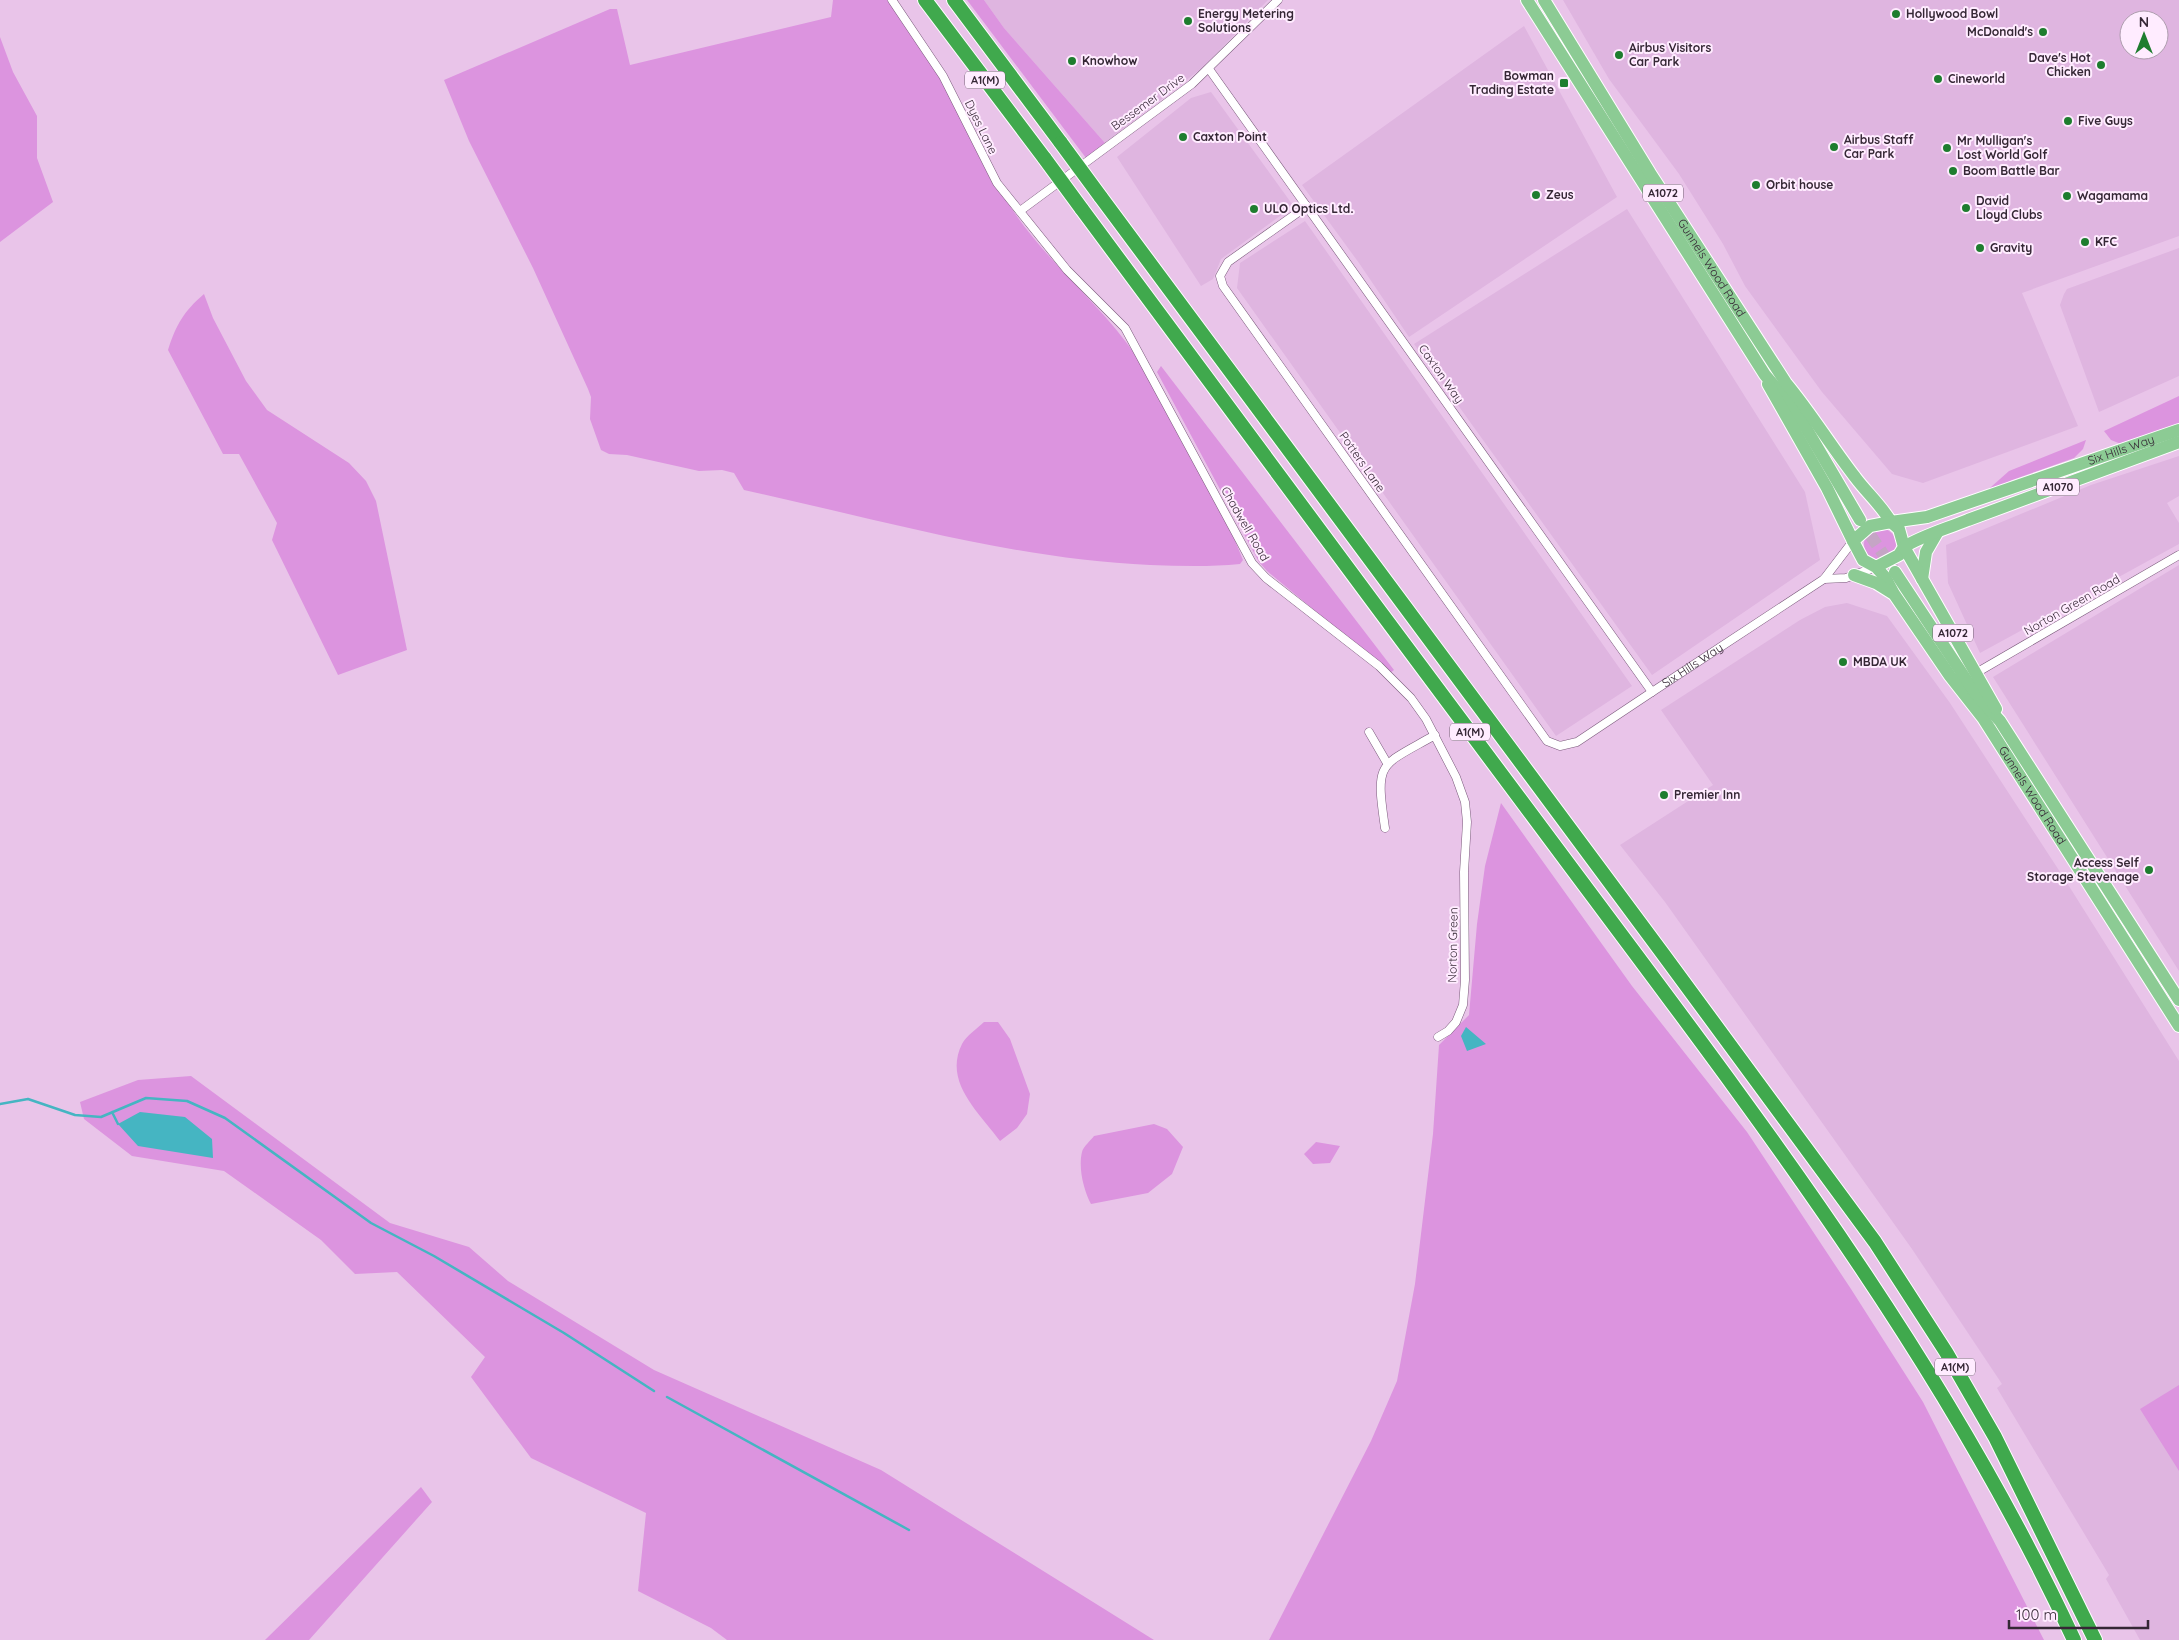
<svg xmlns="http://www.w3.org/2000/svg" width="2179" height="1640" font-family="Quicksand,sans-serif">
<rect width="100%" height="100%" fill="#e9c4e9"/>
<!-- built -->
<path fill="#dfb5e0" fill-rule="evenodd" d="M984,0H1268L1202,68L1105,143L1004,28Z
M1563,0H2179V236L2022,293L2078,426L1923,483L1892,474L1822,392L1745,286L1723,244L1679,174L1609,79ZM2129,20H2159V50H2129Z
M1524,26L1617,197L1409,337L1359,263L1302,185Z
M1211,92L1292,204L1288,210L1221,259L1213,279L1201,286L1117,157L1191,98Z
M1627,209L1805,492L1820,560L1652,675L1414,344Z
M1305,221L1632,686L1556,736L1237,288L1240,263Z
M2179,248V376L2099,412L2060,305L2064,294L2067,289Z
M2179,456V496L2167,503L2179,523V544L1980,653L1948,583L1946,545L2091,485Z
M2179,565V971L1993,677Z
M1847,603L1887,616L1950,703L2062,875L2179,1061V1640H2140L2106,1579L2109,1575L1997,1388L2002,1384L1912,1249L1665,902L1620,845L1713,785L1661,710L1800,620L1825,607Z"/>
<!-- green -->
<path fill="#dc94df" d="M833,0H887C896,10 904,19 912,29C950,81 972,143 1005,198C1041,258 1098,300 1137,357L1229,526L1243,560L1240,564C1210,567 1180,566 1150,565C1012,559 878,519 744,490L734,473L722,470L699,471L627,455L609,454L601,450L590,419L591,397L588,389L533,268L469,141L444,80L610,9H617L630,65L831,17Z
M967,0H984L1004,28L1105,143L1086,158Z
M0,37L13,72L37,116V158L53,202L0,242Z
M204,294L213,318L246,381L267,410L349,463L366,481L376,501L407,650L338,675L272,540L277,523L239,454H223L168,350C176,325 184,311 204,294Z
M1161,366L1394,670L1390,673L1267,571L1259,562L1157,372Z
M2179,396V425L2121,444L2111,440L2104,431Z
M2086,440L2083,449L2074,458L2012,480L1982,495L2009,471Z
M1864 544a16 16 0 1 1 32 0a16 16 0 1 1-32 0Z
M1501,803L1632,986L1747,1132L1851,1289L1923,1402L2044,1640H1269L1371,1441L1397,1381L1415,1284L1433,1134L1439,1045L1469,1015L1477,924L1485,866Z
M984,1022H998L1010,1039L1030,1094L1027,1114L1017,1128L1000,1141C979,1112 943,1082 962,1044C966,1036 978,1028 984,1022Z
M191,1076L390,1223L469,1247L508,1281L654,1370L881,1470L1154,1640H727L711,1628L638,1591L646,1513L531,1458L471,1377L485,1357L397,1272L355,1274L321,1240L224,1171L132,1156L84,1119L80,1102L138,1080Z
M1154,1124L1167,1129L1183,1147L1172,1174L1148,1193L1091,1204C1084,1191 1078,1168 1082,1152C1083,1147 1091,1140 1094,1136Z
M1316,1142L1340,1146L1330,1163L1313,1164L1304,1154Z
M2179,1385V1471L2140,1409Z
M421,1487L432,1502L309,1640H265Z"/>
<!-- water -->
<path fill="#45b5c2" d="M1466,1027L1486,1044L1467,1051L1461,1036Z
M140,1112L185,1117L212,1139L213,1158L138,1146L118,1124Z"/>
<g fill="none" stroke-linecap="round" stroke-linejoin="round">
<!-- stream -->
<path stroke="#45b5c2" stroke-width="2.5" d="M0,1104L28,1099L75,1115L101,1117L146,1098L187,1101L225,1118L371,1223L434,1256L564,1333L654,1391
M112,1112L118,1124
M667,1397L909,1530"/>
<!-- primary-tunnel -->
<path stroke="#c5a5c5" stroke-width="12" stroke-dasharray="12 6" stroke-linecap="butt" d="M1860,520L1894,570"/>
<!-- minor casing -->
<g stroke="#7a5a7b" stroke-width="9">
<g id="minor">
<path d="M892,0L943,76L997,183L1067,270L1125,328L1252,563L1266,578L1379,666L1411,698L1426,719L1456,777L1465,802L1467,822L1464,872L1465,980L1463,1005L1456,1022L1448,1031L1438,1037"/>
<path d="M1209,69L1652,692"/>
<path id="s1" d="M1307,206L1228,262L1220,276L1223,286L1547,741L1560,746L1577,742L1652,692L1824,579L1853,541"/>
<path d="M1020,211L1192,84L1278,0"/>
<path d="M1824,579L1846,578L1876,567"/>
<path d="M1976,673L2179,555"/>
<path d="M1369,732L1387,763"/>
<path d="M1385,828C1375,760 1379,767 1435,735"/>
</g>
</g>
<!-- primary casing -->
<g stroke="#fff" stroke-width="14">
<g id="primary">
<path d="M1527,0L1765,375L1796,411L1860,520"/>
<path id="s2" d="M1544,0L1650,173L1786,383C1811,413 1831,446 1855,477C1866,492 1881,505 1891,522L1927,517L2179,430"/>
<path d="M1768,384L1827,488L1853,541"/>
<path id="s3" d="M1876,567L1899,555L1904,547L1899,529L1891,522L1870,526L1853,541L1863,560L1876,567L1885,577L1894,594L1950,676L1983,718L2179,1026"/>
<path d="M1895,572L1975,693L2000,721L2179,1000"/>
<path d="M1854,575L1876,583L1892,593"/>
<path d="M1922,579L1926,552L1937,533"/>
<path d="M1996,709L1904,547C1924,535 1946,529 1968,520L2179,442"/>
</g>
</g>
<!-- motorway casing -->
<g stroke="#fff" stroke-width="16">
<path id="motorway" d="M925,0L1045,159
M954,0L1061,143
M1100,196L1663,954L1875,1242L1946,1352L1995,1437L2095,1640
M1081,208C1245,429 1408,650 1573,870C1756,1115 1945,1361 2074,1640"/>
</g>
<!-- minor -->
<use href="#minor" stroke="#fff" stroke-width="8"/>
<!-- primary -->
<use href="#primary" stroke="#8ccb94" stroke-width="12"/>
<!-- motorway -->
<use href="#motorway" stroke="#40a94d" stroke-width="14"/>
<!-- motorway-bridge casing -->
<g stroke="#fff" stroke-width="16" stroke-linecap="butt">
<path id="motorway-bridge" d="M1061,143L1100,196
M1045,159L1081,208"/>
</g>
<!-- motorway-bridge -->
<use href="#motorway-bridge" stroke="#40a94d" stroke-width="14"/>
</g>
<!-- markers -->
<g fill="#1e7d2f" stroke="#ffecff" stroke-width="2">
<circle cx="1896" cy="14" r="5"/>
<circle cx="1188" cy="21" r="5"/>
<circle cx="2043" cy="32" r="5"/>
<circle cx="1619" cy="55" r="5"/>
<circle cx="1072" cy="61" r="5"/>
<circle cx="2101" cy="65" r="5"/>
<circle cx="1938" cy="79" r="5"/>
<rect x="1559" y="78" width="10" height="10" rx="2.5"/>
<circle cx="2068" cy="121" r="5"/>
<circle cx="1183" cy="137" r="5"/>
<circle cx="1834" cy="147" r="5"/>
<circle cx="1947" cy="148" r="5"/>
<circle cx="1953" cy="171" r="5"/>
<circle cx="1756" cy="185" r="5"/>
<circle cx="1536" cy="195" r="5"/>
<circle cx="2067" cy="196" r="5"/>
<circle cx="1966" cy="208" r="5"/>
<circle cx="1254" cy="209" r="5"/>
<circle cx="2085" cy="242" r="5"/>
<circle cx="1980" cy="248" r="5"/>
<circle cx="1843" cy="662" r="5"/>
<circle cx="1664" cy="795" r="5"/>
<circle cx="2149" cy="870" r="5"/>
</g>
<g text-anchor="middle" stroke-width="4" stroke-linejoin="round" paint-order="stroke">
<!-- shield labels -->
<g fill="#ffecff" stroke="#726272" stroke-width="1">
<rect x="965" y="71.5" width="40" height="17" rx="4"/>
<rect x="1643" y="184.5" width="40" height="17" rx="4"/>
<rect x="2037" y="478.5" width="42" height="17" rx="4"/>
<rect x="1933" y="624.5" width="40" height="17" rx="4"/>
<rect x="1450" y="723.5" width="40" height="17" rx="4"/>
<rect x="1935" y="1358.5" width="40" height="17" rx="4"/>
</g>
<g font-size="11" font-weight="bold" fill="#352735">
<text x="985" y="84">A1(M)</text>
<text x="1663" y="197">A1072</text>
<text x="2058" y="491">A1070</text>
<text x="1953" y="637">A1072</text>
<text x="1470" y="736">A1(M)</text>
<text x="1955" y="1371">A1(M)</text>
</g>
<!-- poi labels -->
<g font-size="12" font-weight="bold" fill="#352735" stroke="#ffecff" text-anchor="start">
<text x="1198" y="18">Energy Metering<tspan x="1198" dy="14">Solutions</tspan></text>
<text x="1906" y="18">Hollywood Bowl</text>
<text x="2033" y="36" text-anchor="end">McDonald's</text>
<text x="1629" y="52">Airbus Visitors<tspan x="1629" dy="14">Car Park</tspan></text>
<text x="2091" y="62" text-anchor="end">Dave's Hot<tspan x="2091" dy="14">Chicken</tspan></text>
<text x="1082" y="65">Knowhow</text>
<text x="1554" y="80" text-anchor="end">Bowman<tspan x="1554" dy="14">Trading Estate</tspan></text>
<text x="1948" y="83">Cineworld</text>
<text x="2078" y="125">Five Guys</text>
<text x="1193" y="141">Caxton Point</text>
<text x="1844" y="144">Airbus Staff<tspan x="1844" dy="14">Car Park</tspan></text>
<text x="1957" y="145">Mr Mulligan's<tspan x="1957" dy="14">Lost World Golf</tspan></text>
<text x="1963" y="175">Boom Battle Bar</text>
<text x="1766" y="189">Orbit house</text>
<text x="1546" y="199">Zeus</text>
<text x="2077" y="200">Wagamama</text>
<text x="1976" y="205">David<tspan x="1976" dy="14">Lloyd Clubs</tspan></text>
<text x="1264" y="213">ULO Optics Ltd.</text>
<text x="2095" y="246">KFC</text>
<text x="1990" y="252">Gravity</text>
<text x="1853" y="666">MBDA UK</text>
<text x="1674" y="799">Premier Inn</text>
<text x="2139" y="867" text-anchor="end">Access Self<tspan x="2139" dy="14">Storage Stevenage</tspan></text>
</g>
<!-- street labels -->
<g font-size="12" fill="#352735" stroke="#ffecff">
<text transform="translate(1148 102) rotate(-36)" y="4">Bessemer Drive</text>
<text transform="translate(981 127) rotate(64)" y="4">Dyes Lane</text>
<text dy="4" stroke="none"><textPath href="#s2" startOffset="316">Gunnels Wood Road</textPath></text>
<text transform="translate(1441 374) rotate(55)" y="4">Caxton Way</text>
<text dy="4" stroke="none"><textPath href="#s2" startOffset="869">Six Hills Way</textPath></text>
<text transform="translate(1362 462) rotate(55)" y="4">Potters Lane</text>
<text transform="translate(1245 524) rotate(60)" y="4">Chadwell Road</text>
<text transform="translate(2072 605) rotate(-30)" y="4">Norton Green Road</text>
<text dy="4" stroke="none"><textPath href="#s1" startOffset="852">Six Hills Way</textPath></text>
<text dy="4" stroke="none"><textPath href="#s3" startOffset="422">Gunnels Wood Road</textPath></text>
<text transform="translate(1453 945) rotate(-89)" y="4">Norton Green</text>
</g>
</g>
<!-- north arrow -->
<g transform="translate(2144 35)"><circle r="24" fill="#ffecff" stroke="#ae9dae"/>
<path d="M0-4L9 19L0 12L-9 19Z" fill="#1e7d2f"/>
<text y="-8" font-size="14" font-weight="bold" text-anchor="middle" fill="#352735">N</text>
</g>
<!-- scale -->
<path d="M2009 1620v8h139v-8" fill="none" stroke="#352735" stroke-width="2.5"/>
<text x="2016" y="1620" font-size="15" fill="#352735" stroke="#ffecff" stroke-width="4" paint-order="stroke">100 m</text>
</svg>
